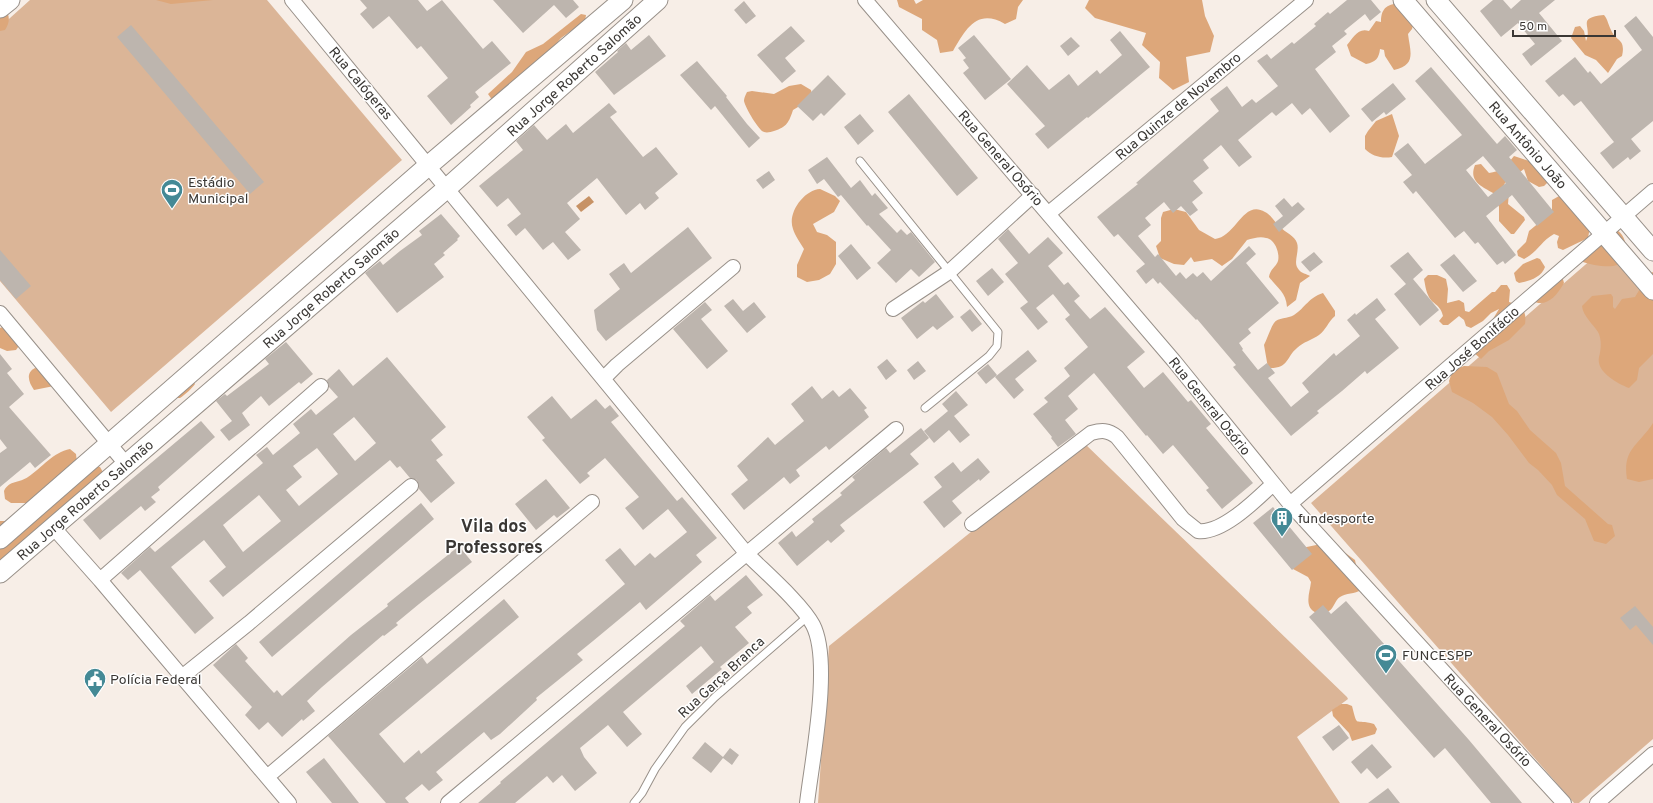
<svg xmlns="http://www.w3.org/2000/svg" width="1653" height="803" font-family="Overpass,sans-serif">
<rect width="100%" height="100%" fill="#f7eee7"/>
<!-- green -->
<path fill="#dbb597" d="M30,0H267L402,160L111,412L0,281V27Z
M1608,245L1653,297V739L1579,803H1574L1311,503Z
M1083,442L1347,697L1348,699L1297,737L1340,803H818L829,646Z"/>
<!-- forest -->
<path fill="#dda77a" d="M0,0C7,10 13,18 5,30L0,31Z
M156,0H213L171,4Z
M897,0H914L916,4L923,0H1023L1018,7L1016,19L1005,24C977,8 966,29 953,51L940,53L937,40L922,30V19L899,7Z
M1089,0H1202L1205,16L1214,36L1210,52L1186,57L1189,82L1173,90L1159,78L1160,62L1142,45L1146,33L1095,18L1085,8Z
M1402,3L1415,18L1412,29L1408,34C1410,51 1417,65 1394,70L1385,56L1384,50L1380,49C1379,58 1376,62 1366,64L1351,56L1347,45C1353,38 1358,27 1369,31L1376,21L1381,22C1381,7 1388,4 1402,3Z
M581,14L586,15L585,21L561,38L550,51L495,104L488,94L512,72L526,52L543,44Z
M1604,15C1608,20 1608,24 1611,30C1616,42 1626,38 1622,56L1617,59L1608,73L1596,60L1585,55L1571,38L1575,27L1580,26L1584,31L1586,41C1593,26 1575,18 1604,15Z
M801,84L811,90L812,96L803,104L793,110C789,122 787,127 774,131C771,132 767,133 764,132C759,131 745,107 744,101C744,98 745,96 747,92L752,91L774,94L789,86Z
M1392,114L1399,136L1392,157C1382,159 1372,156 1365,149V136L1368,131L1376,121Z
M1514,156L1529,161L1533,156L1557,173L1544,186L1539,187L1528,181L1524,169L1505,183L1502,188L1509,192L1508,204L1524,217L1525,220L1514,234H1511L1499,221V207L1495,194C1483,187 1468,182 1475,165L1481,164L1489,173C1500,172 1507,165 1514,156Z
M820,189L835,196L840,201L834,212L813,224L817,232L827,235L836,242V264L830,274L819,280L807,282L797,277V265L804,249C800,242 795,236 793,229C787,213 804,190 820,189Z
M1568,191L1590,227L1588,238L1563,250L1558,248L1557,242L1559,236L1554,234C1541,241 1538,252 1524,259L1518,256L1517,251L1526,242L1529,231L1552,212V200Z
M1174,209L1186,212L1199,230L1215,239C1236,237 1243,199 1265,212C1271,215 1275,222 1280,227C1285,232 1295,236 1297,243C1300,252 1292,263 1299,270C1301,273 1307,274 1310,276L1300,283L1296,300L1287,307C1286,292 1277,288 1269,277C1270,269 1276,267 1278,261C1280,253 1275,239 1266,238C1261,236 1253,238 1247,240L1232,259L1222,266L1212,259L1194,262L1191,257L1184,265L1174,264L1160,258L1156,246L1161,241V218L1163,212Z
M1613,227C1616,229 1620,232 1622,235C1628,244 1628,260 1617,265C1609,268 1591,265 1583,262L1581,257Z
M1537,258L1540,259L1545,267C1541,278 1529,281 1519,283L1516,281L1514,273L1523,264Z
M1561,272L1564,283C1554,301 1541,311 1524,295L1529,288Z
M1653,272V354L1639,368L1637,380L1629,388C1617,383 1596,372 1599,357C1601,350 1602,339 1598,332C1593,324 1583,316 1582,306L1592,296L1611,294L1613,297V307L1615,309L1622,299L1635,297L1649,274Z
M1428,275H1437L1446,279L1448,289L1447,303L1459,300L1464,303L1465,311L1469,312L1492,292H1495L1501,285H1507L1510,290L1509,302C1522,306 1527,310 1525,324L1509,340L1489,351L1481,359L1473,352L1499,309L1491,313L1483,321L1471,328L1466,326L1464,320L1459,316L1448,325H1443L1439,321L1443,316C1440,303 1432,305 1428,295C1426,291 1425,284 1424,279Z
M1323,293L1335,311V316C1328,322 1326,330 1319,335C1312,340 1303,342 1297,348C1286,357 1289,369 1268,368L1264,345C1267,339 1271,327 1274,323C1278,317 1288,319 1294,315C1306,307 1308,298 1323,293Z
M5,326L21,343L16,350L7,351L0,348V328Z
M1464,366L1487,367L1497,373L1509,404L1517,411L1530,430L1556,453L1561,463L1565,486L1608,524L1612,525L1615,536L1606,544L1594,541L1585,519L1557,495L1552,485L1538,470L1529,463L1508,435L1492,417L1473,403L1452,392L1449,381L1453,370Z
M35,368L38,369L54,386L34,390C29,383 25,373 35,368Z
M193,381L195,384C192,388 185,395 180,398H174Z
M1653,423V479L1639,482L1627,479C1622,449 1639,445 1653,423Z
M70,449L76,454L77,463L27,503H11L5,499L4,491C9,480 20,483 28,477C42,468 53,452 70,449Z
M94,466L100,467L104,474L0,577V521H9Z
M1321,544H1333L1355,560L1361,590C1355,594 1346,593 1340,597C1335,600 1334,608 1329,611C1325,614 1320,614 1317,613C1303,608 1310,592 1311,582L1308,577L1293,569L1302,548Z
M1341,704H1347L1352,706C1358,729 1354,718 1374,724L1377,729L1375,734L1352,741L1349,733L1333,716L1332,710Z"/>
<!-- water -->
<path fill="#c79265" d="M589,196L594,202L581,212L576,206Z"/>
<!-- building -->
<path fill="#bdb5ae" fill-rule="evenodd" d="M360,0H418L427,11L442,0L483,49L492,41L511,63L475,92L479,97L470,105L471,107L451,125L427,96L448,78L421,46L417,49L389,16L373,29L360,14L367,8Z
M493,0H573L579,7L566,18L554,5L523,33Z
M1347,0H1371L1381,12L1370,21L1365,14L1344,31L1347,34L1332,46L1336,52L1315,69L1350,116L1330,133L1310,108L1302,115L1292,103L1276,116L1272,112L1238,140L1252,157L1239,167L1221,145L1203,160L1209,168L1193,181L1203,193L1192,202L1198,210L1190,216L1181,206L1173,213L1164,202L1145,218L1151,225L1138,236L1155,257L1158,254L1176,276L1180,272L1186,279L1193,273L1197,277L1203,272L1211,281L1249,246L1256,254L1246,263L1279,303L1248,329L1251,333L1239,343L1243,349L1242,350L1258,370L1267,363L1275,373L1268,378L1291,407L1309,392L1302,383L1334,353L1336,356L1360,336L1347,320L1355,313L1356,315L1377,298L1386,310L1375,319L1399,348L1367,374L1365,371L1342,391L1317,411L1319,413L1291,436L1233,367L1236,365L1197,319L1196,320L1160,282L1158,284L1153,278L1146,284L1136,271L1145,264L1118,234L1114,237L1097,217L1138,184L1136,183L1219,111L1210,99L1227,86L1242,107L1252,99L1256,103L1278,86L1257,61L1267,54L1271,59L1292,42L1294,44L1316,26L1314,24L1328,12L1330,14Z
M1493,0H1503L1511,9L1521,0H1555L1539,13L1562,41L1531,66L1522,54L1535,44L1518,23L1501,37L1480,11Z
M744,1L756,16L746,24L734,10Z
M1636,16L1653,37V121L1631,139L1641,151L1630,160L1628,157L1613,169L1600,153L1614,142L1581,101L1574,106L1563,94L1559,97L1545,81L1575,57L1588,73L1590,71L1601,84L1642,50L1624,26Z
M131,25L264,182L250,194L117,37Z
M791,26L805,41L785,58L796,71L782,83L757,55Z
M1120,31L1150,67L1088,118L1087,117L1048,149L1035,134L1045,126L1007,84L1027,65L1049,90L1069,74L1078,86L1097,70L1100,74L1122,55L1110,40Z
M649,35L666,56L614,95L595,72L618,52L617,51L626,43L631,50Z
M974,35L1011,79L985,100L963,73L969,68L963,60L966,58L958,48Z
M1071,37L1080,46L1068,56L1060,46Z
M697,61L727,96L726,97L747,124L760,138L749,148L715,106L711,110L680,75Z
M1431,67L1497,144L1505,136L1517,150L1509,157L1554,212L1537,226L1512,195L1486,216L1516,255L1505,264L1503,261L1497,265L1478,242L1475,244L1464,231L1455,238L1416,191L1413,194L1403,182L1412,175L1394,154L1408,143L1425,164L1462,135L1415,81ZM1483,156L1506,183L1488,197L1466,170Z
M828,75L846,94L824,116L821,113L813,121L797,106Z
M1393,83L1406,99L1386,115L1384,112L1372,122L1361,109Z
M909,94L978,178L957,196L888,112Z
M609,103L617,112L610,117L643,157L656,147L678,174L655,193L659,198L645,210L640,203L626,215L597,178L567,203L580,219L565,232L581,250L568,260L553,242L543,250L525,228L516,236L507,225L521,214L508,198L497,207L479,186L523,150L516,141L534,125L547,140L566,124L573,133Z
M860,114L874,131L858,145L844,127Z
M827,157L851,188L860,180L872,196L875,193L888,208L879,214L897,233L901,229L907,235L911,232L935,262L919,277L911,269L896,283L877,263L891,250L868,225L867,226L841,195L838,197L824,179L817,184L808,170Z
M769,171L775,180L763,189L756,180Z
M1284,198L1292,207L1298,202L1305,209L1279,232L1273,224L1283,216L1275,206Z
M441,214L460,236L457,239L458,240L443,253L445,255L434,264L444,277L397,313L365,273L380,261L383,265L400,251L422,235L419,231Z
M688,227L712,258L606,341L597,330L594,310L620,289L609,274L624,263L631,273Z
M1008,229L1029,254L1048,237L1063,253L1048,266L1064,285L1068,282L1080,296L1074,301L1090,319L1105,307L1145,352L1127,367L1144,388L1163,372L1188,402L1191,400L1211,424L1206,428L1253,483L1222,509L1206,490L1209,488L1173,445L1163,454L1147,435L1146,436L1094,373L1068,396L1078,409L1065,420L1076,434L1058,447L1051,438L1052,437L1033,414L1048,402L1044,398L1070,376L1064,368L1088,347L1065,319L1070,315L1053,294L1036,308L1048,322L1038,330L1020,308L1028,302L1005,274L1018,263L998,239Z
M851,244L871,268L857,280L838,256Z
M0,250L31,286L16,299L0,280Z
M1314,252L1323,262L1310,272L1301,262Z
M1408,252L1423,270L1413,279L1439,310L1420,326L1394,294L1406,284L1390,266Z
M1454,254L1477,281L1463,292L1440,265Z
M992,268L1004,282L988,296L976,281Z
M936,294L954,317L937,330L933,326L917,339L901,318L923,301L925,303Z
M733,299L743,311L754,302L766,317L747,333L724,306Z
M705,302L712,310L701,319L728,351L707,369L673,329Z
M970,309L982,324L972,332L960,317Z
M286,342L313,374L301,384L299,382L269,406L261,396L242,413L250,425L229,441L220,430L232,421L216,401L225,394L227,396L269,364L265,359Z
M1028,350L1037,361L1015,379L1024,390L1014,399L995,377Z
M0,354L12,369L7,373L24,394L9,407L51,455L35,468L30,462L0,487V453L7,448L0,439Z
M387,357L446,427L431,440L443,455L436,460L455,483L431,503L419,489L417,480L410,478L400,466L397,468L390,460L223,597L209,581L226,567L204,540L171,567L214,618L195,634L140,570L128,580L121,573L150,547L155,552L263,463L256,455L267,447L273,455L300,433L293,424L311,409L316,415L338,397L329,387L327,380L339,369L353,386ZM354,417L376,443L355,461L333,434ZM317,448L338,474L299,506L286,490L302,477L293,466ZM259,495L281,521L243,552L223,525Z
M887,359L897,371L886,380L877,367Z
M918,361L926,371L914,380L907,370Z
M988,364L997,375L986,384L977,373Z
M812,386L822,399L833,390L839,397L850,388L867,408L864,410L869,417L829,450L826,446L796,470L800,476L790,484L784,477L744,510L731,494L748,480L737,466L768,437L775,445L804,421L791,404Z
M956,391L968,405L954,416L970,435L960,443L949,430L934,443L924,431L948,411L942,404Z
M552,396L571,419L596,399L605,409L610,405L619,416L611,422L677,501L682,497L717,538L696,555L702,562L646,610L640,602L593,641L577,654L583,660L536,698L537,700L500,734L491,740L484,732L436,772L443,780L429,791L422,784L405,798L409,803H386L328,736L422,657L427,664L504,599L519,617L379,734L404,763L419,750L421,754L625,584L605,560L620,548L635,566L650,553L655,558L687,532L668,509L643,530L625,508L639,497L605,458L587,473L590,476L580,484L542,440L545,438L527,417Z
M201,421L215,437L158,487L160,490L151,497L156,502L145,511L141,506L100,540L83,520Z
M921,428L929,438L910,454L919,464L840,525L845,531L831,543L828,540L797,566L778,543L792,531L796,537L814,522L812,519L842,495L840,493L855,480L852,477L886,448L890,453Z
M978,458L990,472L980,481L979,479L952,501L962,513L944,528L923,502L942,487L934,477L953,462L961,472Z
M546,479L570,508L557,518L554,515L536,530L515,504Z
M421,503L434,519L272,657L259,642Z
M1273,507L1312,554L1292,570L1253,523Z
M459,546L472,562L419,604L396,623L398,625L384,636L383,635L322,687L307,701L315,711L303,721L302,719L282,737L268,722L259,730L245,715L252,707L213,665L236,644L248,658L245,661L274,693L277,690L282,696L351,635L388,606L387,604Z
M746,575L763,595L747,607L752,613L735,627L749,643L720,667L722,669L692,694L686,686L714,662L701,646L623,712L642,734L627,747L608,725L580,748L584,757L597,773L575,791L562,775L553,783L547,776L515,803H478L501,783L500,782L685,626L680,621L710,595L715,601Z
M1346,601L1469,740L1522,803H1491L1445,748L1434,758L1309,617L1323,605L1331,614Z
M1635,606L1653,627V645L1636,625L1630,630L1620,618Z
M1339,725L1349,738L1333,751L1322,737Z
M705,742L723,757L730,748L739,755L732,765L723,758L711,773L692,758Z
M1372,744L1392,767L1377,779L1367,768L1361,774L1351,762Z
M324,758L359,803H332L306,772Z
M1388,788L1400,803H1368Z"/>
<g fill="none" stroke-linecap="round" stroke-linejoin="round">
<!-- lane casing -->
<g stroke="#989089" stroke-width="9">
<path id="lane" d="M860,161L998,332L997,346L989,356L925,408
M634,803L642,793L655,769L685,727L715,697L807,617"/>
</g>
<!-- street casing -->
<g stroke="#989089" stroke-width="16">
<path id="street" d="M292,0L747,554C765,572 802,604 813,625C832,662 812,760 807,803
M865,0L1174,361L1290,504L1564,803
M1049,213L1306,0
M893,309L949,272L1033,195
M0,313L126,464
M604,378L617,365L733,267
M1290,504L1653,191
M972,524L1091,433C1102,430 1108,430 1117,437L1183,519L1198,531C1222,534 1256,500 1273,484
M53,527L100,580L289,803
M100,580L321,386
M183,676L249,623L411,486
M267,777L592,502
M448,803L896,429
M1597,803L1653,754"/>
</g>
<!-- secondary casing -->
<g stroke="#989089" stroke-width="21">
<path id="secondary" d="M1403,0L1653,290
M1436,0L1653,251
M0,8L10,0
M0,539L429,165L623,0
M0,573L446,189L658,0"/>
</g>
<!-- lane -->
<use href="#lane" stroke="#fff" stroke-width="7"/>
<!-- street -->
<use href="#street" stroke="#fff" stroke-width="14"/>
<!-- secondary -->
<use href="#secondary" stroke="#fff" stroke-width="19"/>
</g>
<!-- icons -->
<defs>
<g id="stadium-pin" transform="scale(1.15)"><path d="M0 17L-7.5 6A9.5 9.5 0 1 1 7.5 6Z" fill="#448995" stroke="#fff"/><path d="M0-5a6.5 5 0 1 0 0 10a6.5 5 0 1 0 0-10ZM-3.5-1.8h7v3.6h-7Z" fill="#fff"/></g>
<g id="building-pin" transform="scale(1.15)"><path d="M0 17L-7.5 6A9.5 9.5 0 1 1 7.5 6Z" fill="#448995" stroke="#fff"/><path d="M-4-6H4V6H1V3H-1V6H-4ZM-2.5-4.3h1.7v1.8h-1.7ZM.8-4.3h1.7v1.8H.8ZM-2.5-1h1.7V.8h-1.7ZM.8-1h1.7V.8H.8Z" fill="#fff"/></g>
<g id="civic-pin" transform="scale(1.15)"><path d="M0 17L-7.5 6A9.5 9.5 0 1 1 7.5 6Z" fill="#448995" stroke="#fff"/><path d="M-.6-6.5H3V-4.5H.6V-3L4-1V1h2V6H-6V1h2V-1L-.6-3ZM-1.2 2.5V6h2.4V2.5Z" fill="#fff"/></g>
</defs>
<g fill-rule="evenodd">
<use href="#stadium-pin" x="172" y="190"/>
<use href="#building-pin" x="1282" y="518"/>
<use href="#stadium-pin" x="1386" y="655"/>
<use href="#civic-pin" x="95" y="679"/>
</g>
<g text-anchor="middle" stroke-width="3" stroke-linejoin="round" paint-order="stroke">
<!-- street labels -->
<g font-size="14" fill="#3a3734" stroke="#fff">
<text transform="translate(574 75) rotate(-42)" y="5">Rua Jorge Roberto Salomão</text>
<text transform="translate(361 83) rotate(50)" y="5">Rua Calógeras</text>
<text transform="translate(1178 106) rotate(-40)" y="5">Rua Quinze de Novembro</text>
<text transform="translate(1528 145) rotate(49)" y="5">Rua Antônio João</text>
<text transform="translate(1001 158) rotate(49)" y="5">Rua General Osório</text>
<text transform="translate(331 288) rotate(-41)" y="5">Rua Jorge Roberto Salomão</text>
<text transform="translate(1472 348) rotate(-41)" y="5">Rua José Bonifácio</text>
<text transform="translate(1210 406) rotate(51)" y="5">Rua General Osório</text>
<text transform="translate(85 500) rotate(-41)" y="5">Rua Jorge Roberto Salomão</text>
<text transform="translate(721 677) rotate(-43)" y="5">Rua Garça Branca</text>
<text transform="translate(1488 720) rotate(47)" y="5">Rua General Osório</text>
</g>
<!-- poi labels -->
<g font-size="14" fill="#3a3734" stroke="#fff" text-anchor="start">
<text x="188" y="187">Estádio<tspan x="188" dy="16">Municipal</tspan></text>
<text x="1298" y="523">fundesporte</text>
<text x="1402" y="660">FUNCESPP</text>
<text x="110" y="684">Polícia Federal</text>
</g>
<!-- district labels -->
<g font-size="18" font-weight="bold" fill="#3a3734" stroke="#fff">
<text x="494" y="532">Vila dos<tspan x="494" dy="21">Professores</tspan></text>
</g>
</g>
<!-- scale -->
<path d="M1513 30v6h102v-6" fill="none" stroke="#3a3734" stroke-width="2"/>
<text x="1519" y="30" font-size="12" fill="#3a3734" stroke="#ffffff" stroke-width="3" paint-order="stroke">50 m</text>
</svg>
